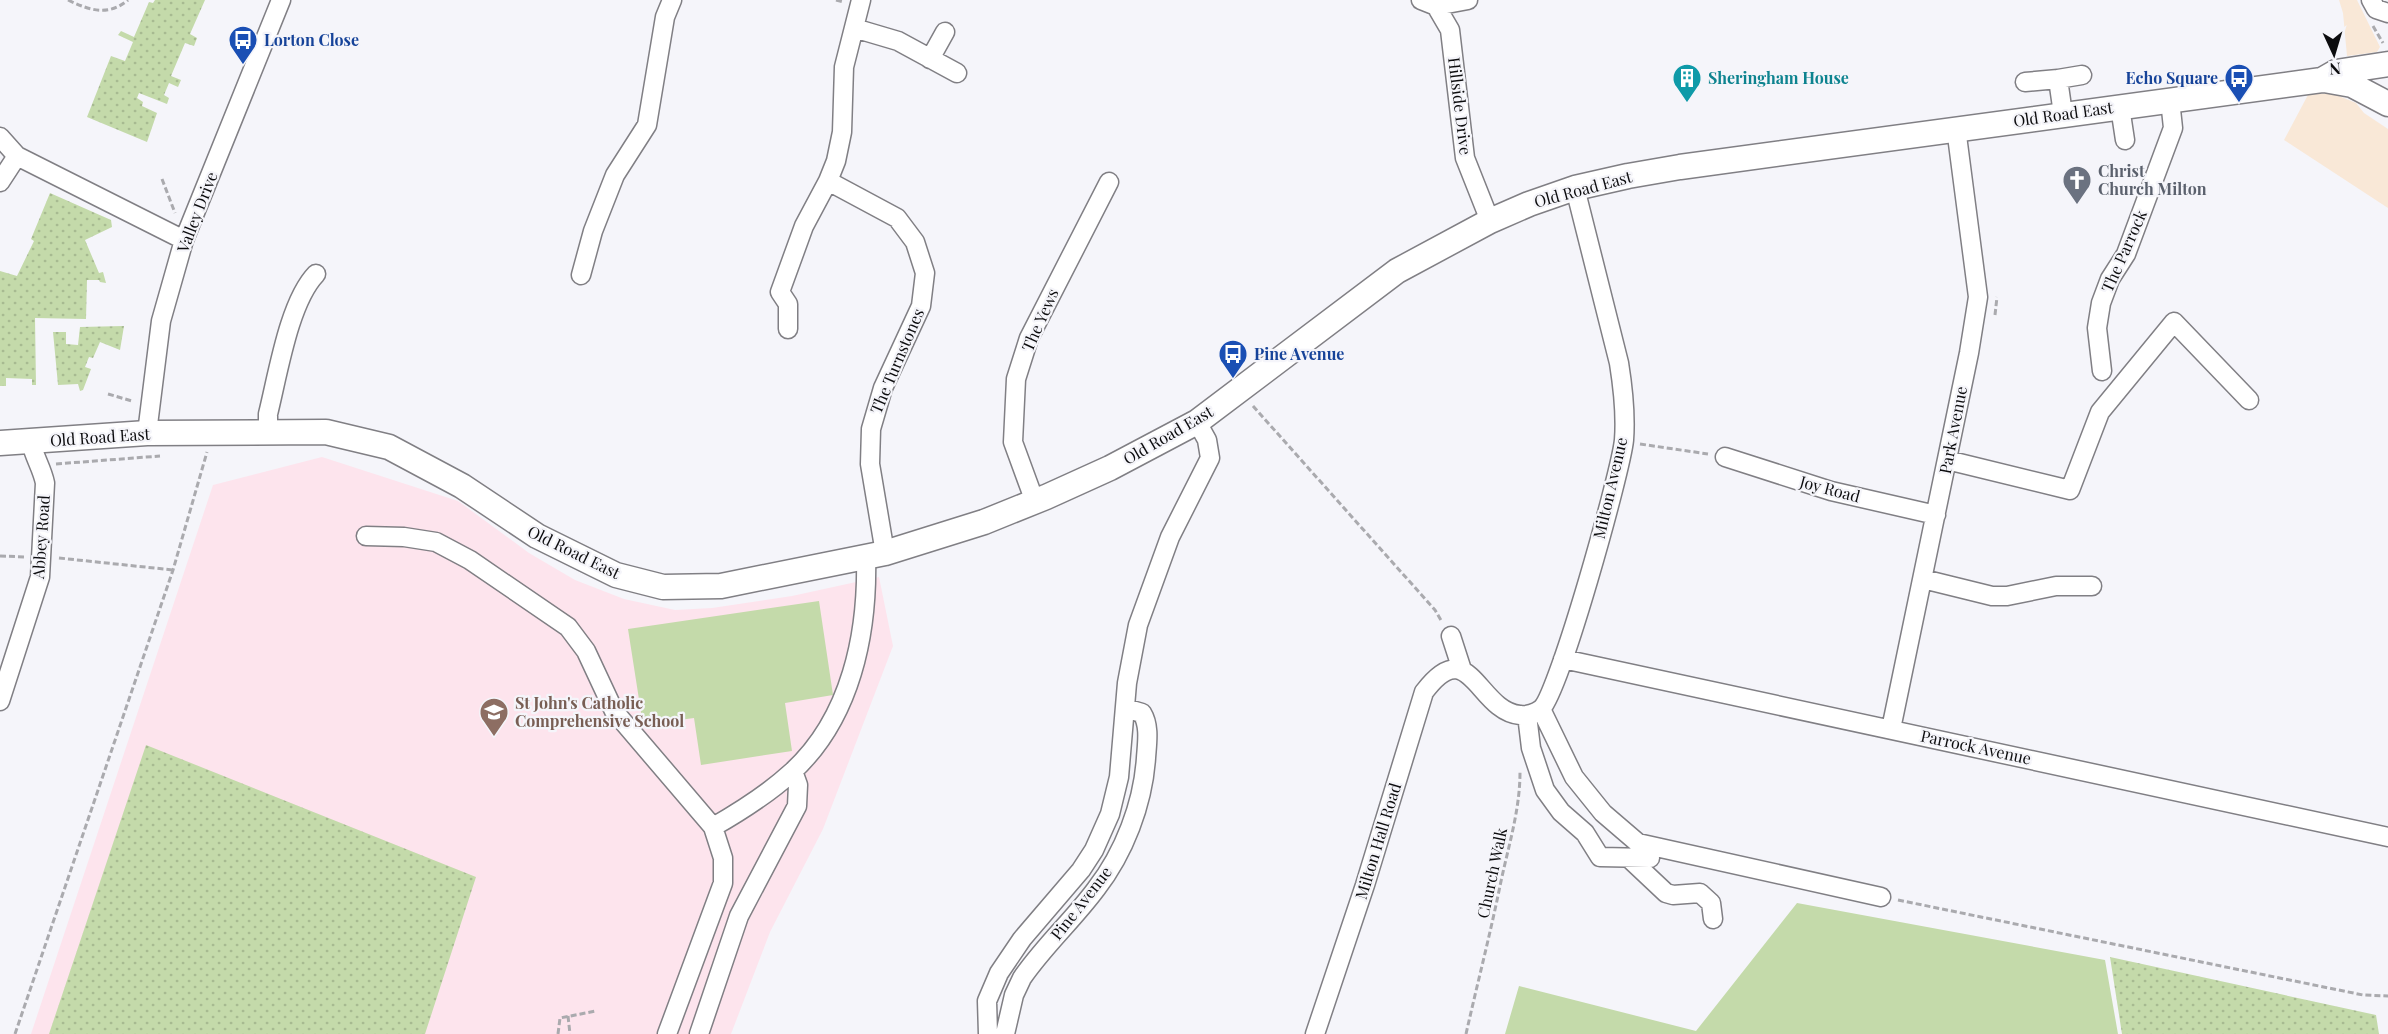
<svg xmlns="http://www.w3.org/2000/svg" width="2388" height="1034" font-family="'Playfair Display',serif">
<defs>
<pattern id="green-dots" width="8" height="8" patternUnits="userSpaceOnUse" patternTransform="scale(1.5)"><rect width="8" height="8" fill="#c4daaa"/><path d="M2 2h.1M6 6h.1" fill="none" stroke="#a7ba91" stroke-width="1.8" stroke-linecap="round"/></pattern>
</defs>
<rect width="100%" height="100%" fill="#f5f5fa"/>
<!-- commercial -->
<path fill="#f9e8d7" d="M2339,0H2357L2380,47L2377,52L2347,56L2343,13Z
M2309,93L2334,94L2356,103L2364,113L2388,129V208L2284,140Z"/>
<!-- education -->
<path fill="#fde4ed" d="M322,457L458,501L529,553L575,580L624,599L675,610L712,608L792,596L879,577L893,646L823,829L770,932L731,1034H31L213,485Z"/>
<!-- green -->
<path fill="url(#green-dots)" d="M155,0H205L190,34L197,38L194,46L185,43L171,76L181,80L178,87L169,83L164,95L169,98L167,104L139,93L137,98L143,102L142,106L157,113L147,142L87,117L111,56L125,61L133,42L118,35L121,31L134,37L149,2L153,3Z
M50,193L111,220L112,227L85,240L99,273L103,272L106,283L100,282L99,280H87L86,319L35,318L36,385H32V379L6,378V386H0V271L17,276L34,241L31,239Z
M124,326L120,350L100,342L93,358L89,357L85,367L91,369L83,390L80,391L78,384L58,385L53,332H66V344L78,345L80,327Z
M146,745L476,877L425,1034H49Z
M2110,957L2376,1015L2379,1034H2122Z"/>
<!-- pitch -->
<path fill="#c4daaa" d="M819,601L833,695L785,703L792,751L701,765L694,718L643,725L628,629Z
M1797,903L2105,960L2118,1034H1505L1519,986L1696,1031Z"/>
<g fill="none" stroke-linecap="round" stroke-linejoin="round">
<!-- minor casing -->
<g stroke="#807f84" stroke-width="21">
<path id="minor" d="M1421,0L1436,6L1450,30L1465,158L1490,221
M2371,0L2376,9L2388,13
M1436,6L1468,0
M854,28L898,41L957,73
M930,59L945,32
M2025,82L2058,79
M2120,107L2125,140
M2063,114L2058,79L2082,75
M0,137L17,156L184,240
M828,181L897,218L915,242L925,273L921,306L883,388L871,429L870,464L885,553
M0,182L17,156
M581,275L593,231L615,175L647,125L665,17L672,0
M788,329V304L780,292L804,226L828,181L836,161L842,132L844,67L861,0
M2102,371L2097,328L2101,303L2110,279L2126,254L2173,128L2170,100
M268,432V414C278,374 289,302 316,274
M147,433L161,321L184,240L281,0
M1725,457L1831,491L1936,515
M1947,460L2070,490L2100,412L2174,322L2249,400
M1035,502L1013,442L1016,379L1029,338L1109,182
M366,536L404,537L436,542L470,560L568,627L586,651L614,711L713,827L723,858V883L667,1034
M1923,579L1992,596H2007L2056,586H2092
M1451,636L1462,670
M1563,659L2388,837
M0,701L40,577L45,483C42,468 34,457 31,442
M1541,709L1574,777L1603,813L1638,843L1881,897
M1527,715L1531,748L1545,790L1561,812L1585,833L1600,857L1650,858
M1891,729L1969,353L1978,297L1956,128
M713,827C741,811 768,794 792,772C851,718 868,634 866,557
M1631,858L1632,861L1666,893L1673,895L1700,893L1711,903L1713,919
M699,1034L739,916L797,806L798,785L793,771
M988,1034L987,1001L999,973L1022,939L1081,870L1094,850L1110,814L1119,777L1127,683L1138,625L1170,537L1210,458L1207,440L1197,422
M1005,1034L1014,995L1022,978C1044,946 1073,920 1096,889C1124,853 1143,804 1146,758C1147,743 1150,726 1142,713L1125,708
M1315,1034L1365,885L1424,692C1470,631 1477,711 1520,715C1527,716 1536,713 1541,709C1559,694 1621,471 1624,440C1626,414 1623,388 1619,363L1575,188"/>
</g>
<!-- major casing -->
<g stroke="#807f84" stroke-width="27">
<path id="major" d="M2324,80L2352,85L2388,104
M0,443L147,433L326,432L389,447L462,486L537,536L616,575L663,587L721,586L885,553L984,522L1046,497L1110,468L1197,422L1397,271L1490,221L1529,204L1575,188L1628,176L1680,167L2322,80L2336,72L2388,64"/>
</g>
<!-- path -->
<path stroke="#aaaaae" stroke-width="3" stroke-dasharray="6 3" stroke-linecap="butt" d="M68,0C89,10 108,17 128,0
M836,0L844,2
M2373,26L2383,43
M162,179L175,213
M1995,315L1997,297
M108,394L132,401
M1253,406L1435,610L1442,622
M1640,444L1708,454
M56,464L160,456
M0,556L25,557
M59,558L173,570
M1898,900L2363,995L2388,996
M568,1016L570,1034
M15,1034L173,570L207,452
M558,1034L560,1018L596,1011
M1466,1034C1477,985 1490,935 1500,886C1508,847 1520,811 1520,772"/>
<!-- minor -->
<use href="#minor" stroke="#fff" stroke-width="18"/>
<!-- major -->
<use href="#major" stroke="#fff" stroke-width="24"/>
</g>
<!-- icons -->
<defs>
<g id="bus-pin" transform="scale(1.5)"><path d="M0 17L-7.5 6A9.5 9.5 0 1 1 7.5 6Z" fill="#1a4fb4" stroke="#f5f5fa"/><path d="M-5-6H5V4H4V6H2V4H-2V6H-4V4H-5ZM-3.5-4V0h7V-4ZM-3.5 1.2v1.5H-2V1.2ZM2 1.2v1.5H3.5V1.2Z" fill="#fff"/></g>
<g id="building-pin" transform="scale(1.5)"><path d="M0 17L-7.5 6A9.5 9.5 0 1 1 7.5 6Z" fill="#0f9aa8" stroke="#f5f5fa"/><path d="M-4-6H4V6H1V3H-1V6H-4ZM-2.5-4.3h1.7v1.8h-1.7ZM.8-4.3h1.7v1.8H.8ZM-2.5-1h1.7V.8h-1.7ZM.8-1h1.7V.8H.8Z" fill="#fff"/></g>
<g id="church-pin" transform="scale(1.5)"><path d="M0 17L-7.5 6A9.5 9.5 0 1 1 7.5 6Z" fill="#6b7280" stroke="#f5f5fa"/><path d="M-1.2-6h2.4v3.5h3.3v2.4h-3.3V6h-2.4V-.1h-3.3v-2.4h3.3Z" fill="#fff"/></g>
<g id="school-pin" transform="scale(1.5)"><path d="M0 17L-7.5 6A9.5 9.5 0 1 1 7.5 6Z" fill="#8d6e63" stroke="#f5f5fa"/><path d="M0-5L7-2L0 1L-7-2ZM-4 1L0 2.5L4 1V4Q0 6-4 4Z" fill="#fff"/></g>
</defs>
<g fill-rule="evenodd">
<use href="#bus-pin" x="243" y="40"/>
<use href="#building-pin" x="1687" y="78"/>
<use href="#bus-pin" x="2239" y="78"/>
<use href="#church-pin" x="2077" y="180"/>
<use href="#bus-pin" x="1233" y="354"/>
<use href="#school-pin" x="494" y="712"/>
</g>
<g text-anchor="middle" stroke-width="4.5" stroke-linejoin="round" paint-order="stroke">
<!-- transit labels -->
<g font-size="16" font-weight="bold" fill="#164399" stroke="#f5f5fa" text-anchor="start">
<text x="264" y="46">Lorton Close</text>
<text x="2218" y="84" text-anchor="end">Echo Square</text>
<text x="1254" y="360">Pine Avenue</text>
</g>
<!-- culture labels -->
<g font-size="16" font-weight="bold" fill="#0d838f" stroke="#f5f5fa" text-anchor="start">
<text x="1708" y="84">Sheringham House</text>
</g>
<!-- street labels -->
<g font-size="16" fill="#0c0c0e" stroke="#f5f5fa">
<text transform="translate(1460 106) rotate(83)" y="6">Hillside Drive</text>
<text transform="translate(2063 114) rotate(-8)" y="6">Old Road East</text>
<text transform="translate(1583 189) rotate(-15)" y="6">Old Road East</text>
<text transform="translate(197 212) rotate(-69)" y="6">Valley Drive</text>
<text transform="translate(2124 251) rotate(-66)" y="6">The Parrock</text>
<text transform="translate(1040 320) rotate(-66)" y="6">The Yews</text>
<text transform="translate(897 361) rotate(-67)" y="6">The Turnstones</text>
<text transform="translate(1953 430) rotate(-79)" y="6">Park Avenue</text>
<text transform="translate(1168 435) rotate(-30)" y="6">Old Road East</text>
<text transform="translate(100 437) rotate(-4)" y="6">Old Road East</text>
<text transform="translate(1610 488) rotate(-77)" y="6">Milton Avenue</text>
<text transform="translate(1830 489) rotate(15)" y="6">Joy Road</text>
<text transform="translate(41 537) rotate(-86)" y="6">Abbey Road</text>
<text transform="translate(574 552) rotate(26)" y="6">Old Road East</text>
<text transform="translate(1976 747) rotate(12)" y="6">Parrock Avenue</text>
<text transform="translate(1378 841) rotate(-73)" y="6">Milton Hall Road</text>
<text transform="translate(1492 873) rotate(-78)" y="6">Church Walk</text>
<text transform="translate(1081 903) rotate(-52)" y="6">Pine Avenue</text>
</g>
<!-- worship labels -->
<g font-size="16" font-weight="bold" fill="#5b616d" stroke="#f5f5fa" text-anchor="start">
<text x="2098" y="177">Christ<tspan x="2098" dy="18">Church Milton</tspan></text>
</g>
<!-- education labels -->
<g font-size="16" font-weight="bold" fill="#785e54" stroke="#f5f5fa" text-anchor="start">
<text x="515" y="709">St John's Catholic<tspan x="515" dy="18">Comprehensive School</tspan></text>
</g>
</g>
<!-- north arrow -->
<g transform="translate(2334 54) rotate(176)" stroke="#f5f5fa" stroke-width="4.5" paint-order="stroke">
<path d="M0-4.5L10 22L0 15L-10 22Z" fill="#0c0c0e"/>
<text y="-9" font-size="16" font-weight="bold" text-anchor="middle" fill="#0c0c0e">N</text>
</g>
</svg>
